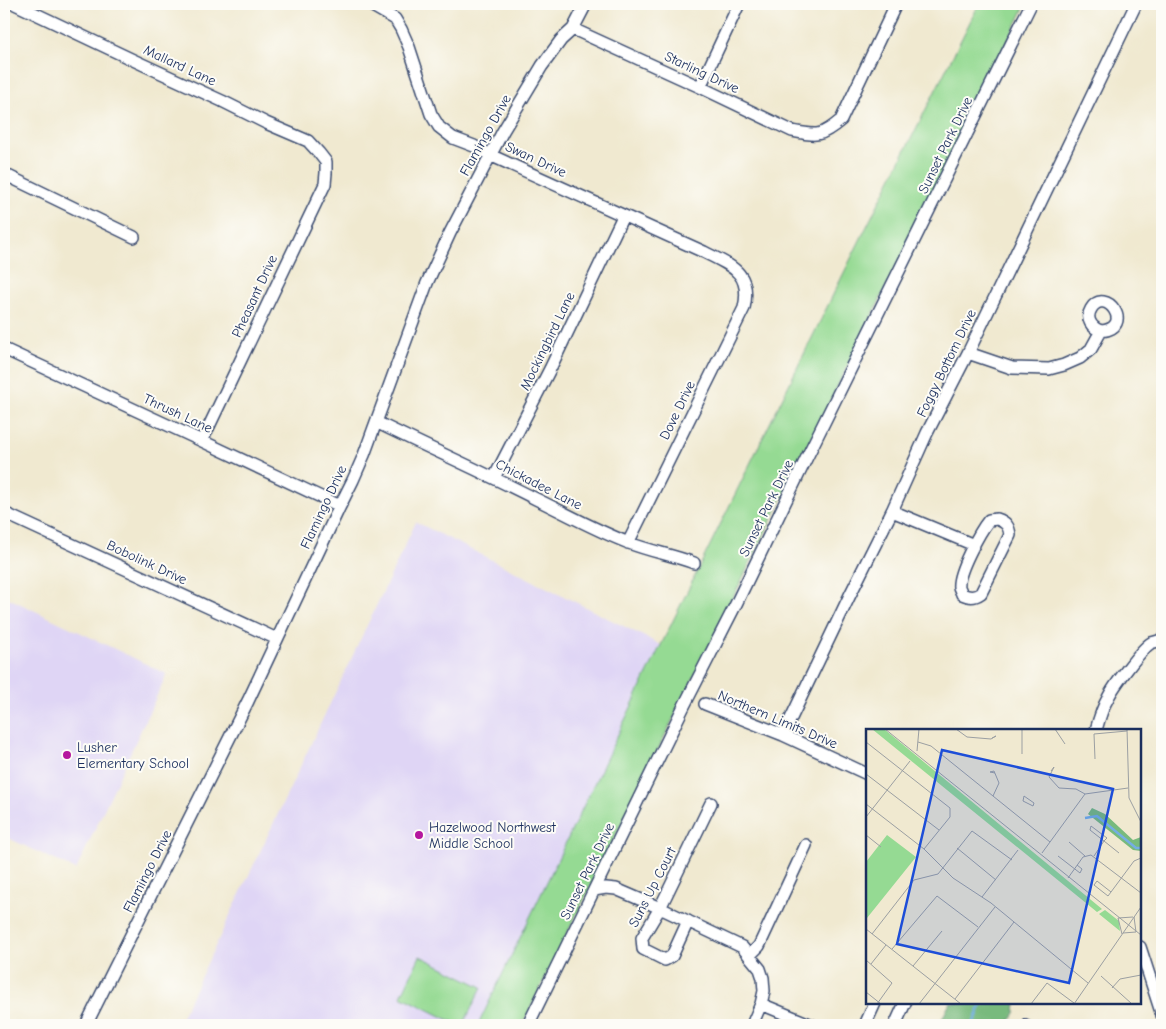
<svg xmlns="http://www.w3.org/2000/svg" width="1166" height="1029" font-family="'Comic Neue',sans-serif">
<rect width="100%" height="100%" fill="#fdfcf7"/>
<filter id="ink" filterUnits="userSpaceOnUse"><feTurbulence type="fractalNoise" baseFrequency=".02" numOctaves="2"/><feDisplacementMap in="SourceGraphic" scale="10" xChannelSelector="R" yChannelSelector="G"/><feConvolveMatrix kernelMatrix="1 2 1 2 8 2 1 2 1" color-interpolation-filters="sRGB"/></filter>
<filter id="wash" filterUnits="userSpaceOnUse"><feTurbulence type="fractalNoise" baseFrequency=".0096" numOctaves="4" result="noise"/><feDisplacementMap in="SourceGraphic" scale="20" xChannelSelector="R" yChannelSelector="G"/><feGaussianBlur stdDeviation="1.12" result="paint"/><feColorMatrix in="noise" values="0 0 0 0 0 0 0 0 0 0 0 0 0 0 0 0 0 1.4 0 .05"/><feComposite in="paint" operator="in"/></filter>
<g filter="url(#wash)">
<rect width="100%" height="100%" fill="#f0e9d0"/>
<!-- built -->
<path fill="#dfd5f5" d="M416,522L661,645L478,1025H178Z
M4,596L167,674L76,870L4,836Z"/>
<!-- green -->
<path fill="#95da93" stroke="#588478" d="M979,4H1026L522,1025H478L661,645L861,238Z
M420,956L482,987L463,1025H459L401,996Z"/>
<!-- forest -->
<path fill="#78ba7d" stroke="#4a746e" d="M950,1003H1016L1015,1013L1007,1025H939Z"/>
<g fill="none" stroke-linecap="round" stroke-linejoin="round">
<!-- stream -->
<path stroke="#74aee4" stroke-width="3" d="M973,1025L982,1003"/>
</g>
</g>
<g filter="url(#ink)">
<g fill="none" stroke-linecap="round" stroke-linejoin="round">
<!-- lane casing -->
<g stroke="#3b4b6f" stroke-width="8">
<path id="lane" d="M1025,1025L1026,1023L1030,1025"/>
</g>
<!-- street casing -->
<g stroke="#3b4b6f" stroke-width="14">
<path id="street" d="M15,4L131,59L222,101L266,123L308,141L319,153L326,162V173L325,184L202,441
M369,4L395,19L401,29L409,47L431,114L439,127L453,138L474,146L490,155L704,252C731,266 752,272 744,308L628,543
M573,29L700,87L792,131C817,136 821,137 841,120L896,4
M700,87L739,4
M4,174L134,237
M4,349L202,441L340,506
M968,353L1012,368L1049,369L1064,365L1080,358L1091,349L1101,331C1136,328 1105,285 1091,309C1085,319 1092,328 1101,331
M376,422C429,448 483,472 536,499C567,514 597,531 629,543C650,551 672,555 694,563
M494,478L550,369L623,216
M892,511L974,545
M4,513L277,639
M997,519C1006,522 1009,526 1010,535L981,593C974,598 969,597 962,594C962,593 959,588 959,587C957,573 980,531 989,520Z
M705,704L783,735L867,774
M1096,730C1099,719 1102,708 1108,698C1113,687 1142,648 1151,643C1154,642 1159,641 1162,640
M783,735L850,595L892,511L927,433L968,353L1136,4
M594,890L606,888L616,889L660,908L742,947L760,969L763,978L764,991L761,1004L752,1025
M688,921L672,956L665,960L643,949L642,938L660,908L711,803
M1140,947L1162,1015
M750,955L759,946L806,845
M761,1004L812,1025
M86,1025L248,701L340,506L353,480L364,455L427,283L450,233L503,131L542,66L561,40L573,29L586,4
M528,1025L684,706L736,604L807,457L1031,4
M865,1025L875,1003
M895,1025L905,1003"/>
</g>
<!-- lane -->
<use href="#lane" stroke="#fff" stroke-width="5.5"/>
<!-- street -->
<use href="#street" stroke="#fff" stroke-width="11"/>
</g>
</g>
<!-- markers -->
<g fill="#b5179e" stroke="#fdfcf7" stroke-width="2">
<circle cx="67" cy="755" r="5"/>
<circle cx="419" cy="835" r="5"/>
</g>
<g text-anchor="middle" stroke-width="4" stroke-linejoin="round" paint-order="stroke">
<!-- street labels -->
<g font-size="14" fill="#1b2f5e" stroke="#fdfcf7">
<text transform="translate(180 65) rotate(25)" y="5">Mallard Lane</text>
<text transform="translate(702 72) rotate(25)" y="5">Starling Drive</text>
<text transform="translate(485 135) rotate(-61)" y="5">Flamingo Drive</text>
<text transform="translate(945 145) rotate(-64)" y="5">Sunset Park Drive</text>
<text transform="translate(536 159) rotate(25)" y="5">Swan Drive</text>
<text transform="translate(254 296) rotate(-65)" y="5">Pheasant Drive</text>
<text transform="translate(547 341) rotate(-64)" y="5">Mockingbird Lane</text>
<text transform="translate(946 363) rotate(-64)" y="5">Foggy Bottom Drive</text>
<text transform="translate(677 410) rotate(-64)" y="5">Dove Drive</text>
<text transform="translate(178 413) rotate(25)" y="5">Thrush Lane</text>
<text transform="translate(539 484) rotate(27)" y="5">Chickadee Lane</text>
<text transform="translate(323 507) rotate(-65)" y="5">Flamingo Drive</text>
<text transform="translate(766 508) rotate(-64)" y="5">Sunset Park Drive</text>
<text transform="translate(147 562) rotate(25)" y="5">Bobolink Drive</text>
<text transform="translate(778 719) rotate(23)" y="5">Northern Limits Drive</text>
<text transform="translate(147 871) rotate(-63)" y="5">Flamingo Drive</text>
<text transform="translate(587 871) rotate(-64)" y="5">Sunset Park Drive</text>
<text transform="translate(652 887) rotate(-63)" y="5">Suns Up Court</text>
</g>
<!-- poi labels -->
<g font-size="14" fill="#1b2f5e" stroke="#fdfcf7" text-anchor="start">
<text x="77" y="752">Lusher<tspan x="77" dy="16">Elementary School</tspan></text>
<text x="429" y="832">Hazelwood Northwest<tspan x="429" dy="16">Middle School</tspan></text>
</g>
</g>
<!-- overview -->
<g transform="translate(866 729)">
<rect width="275" height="275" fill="#f0e9d0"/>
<path d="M6,0H18L236,180L231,183ZM21,106L50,128L1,189L0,133ZM239,181L253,192L254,202L233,185Z" fill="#95da93"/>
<path d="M226,79L239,85L267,111L275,108V122L267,121L222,85Z" fill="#78ba7d"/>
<path fill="none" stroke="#74aee4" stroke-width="2.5" d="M219,89L231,87L270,119H275"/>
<path fill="none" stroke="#9b9fa2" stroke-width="1" d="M19,0L275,206M90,0L101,8L125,10L130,7L126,9M189,0L199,15M261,0L263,69L275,93M0,13L84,79V88L58,120M52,13L65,17L184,113M51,22L53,0M156,25V0M229,30L228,5L261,2M185,42L188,38L183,48L193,59L210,60L219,65M0,45L73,101M127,67L133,54L128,42L124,43L129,44M158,67L168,74L167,77L157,72ZM0,75L58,120L87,149L125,174L222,254M0,88L44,32M0,106L15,118M203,113L219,127M91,119L130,151M176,124L219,65L262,59M192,127L214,144L216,140L211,136M228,127L238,112L241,109L225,97L224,101L238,112L253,124M202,149L217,128L225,126L275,164M245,163L231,152L228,156L242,167L245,163L268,132L275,129M116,168L152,121M0,200L95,275M257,204L270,203L268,188M6,205L48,151L72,145L106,102L146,131M256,205L252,189L267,188M26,220L71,167L112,198M0,231L26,254L11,275M5,235L20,216M47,237L76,202M235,247L266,275M246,259L254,250L275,246M0,263L15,275M89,270L148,193M53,275L129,178M165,275L181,254L208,274M208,275L275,178"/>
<path fill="#1d4ed8" fill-opacity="0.15" stroke="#1d4ed8" stroke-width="2.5" d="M76,21L247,60L203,254L31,215Z"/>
<rect width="275" height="275" fill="none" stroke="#1b2f5e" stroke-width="2.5"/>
</g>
<!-- margin -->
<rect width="1166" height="1029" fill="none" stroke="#fdfcf7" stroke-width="20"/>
</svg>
